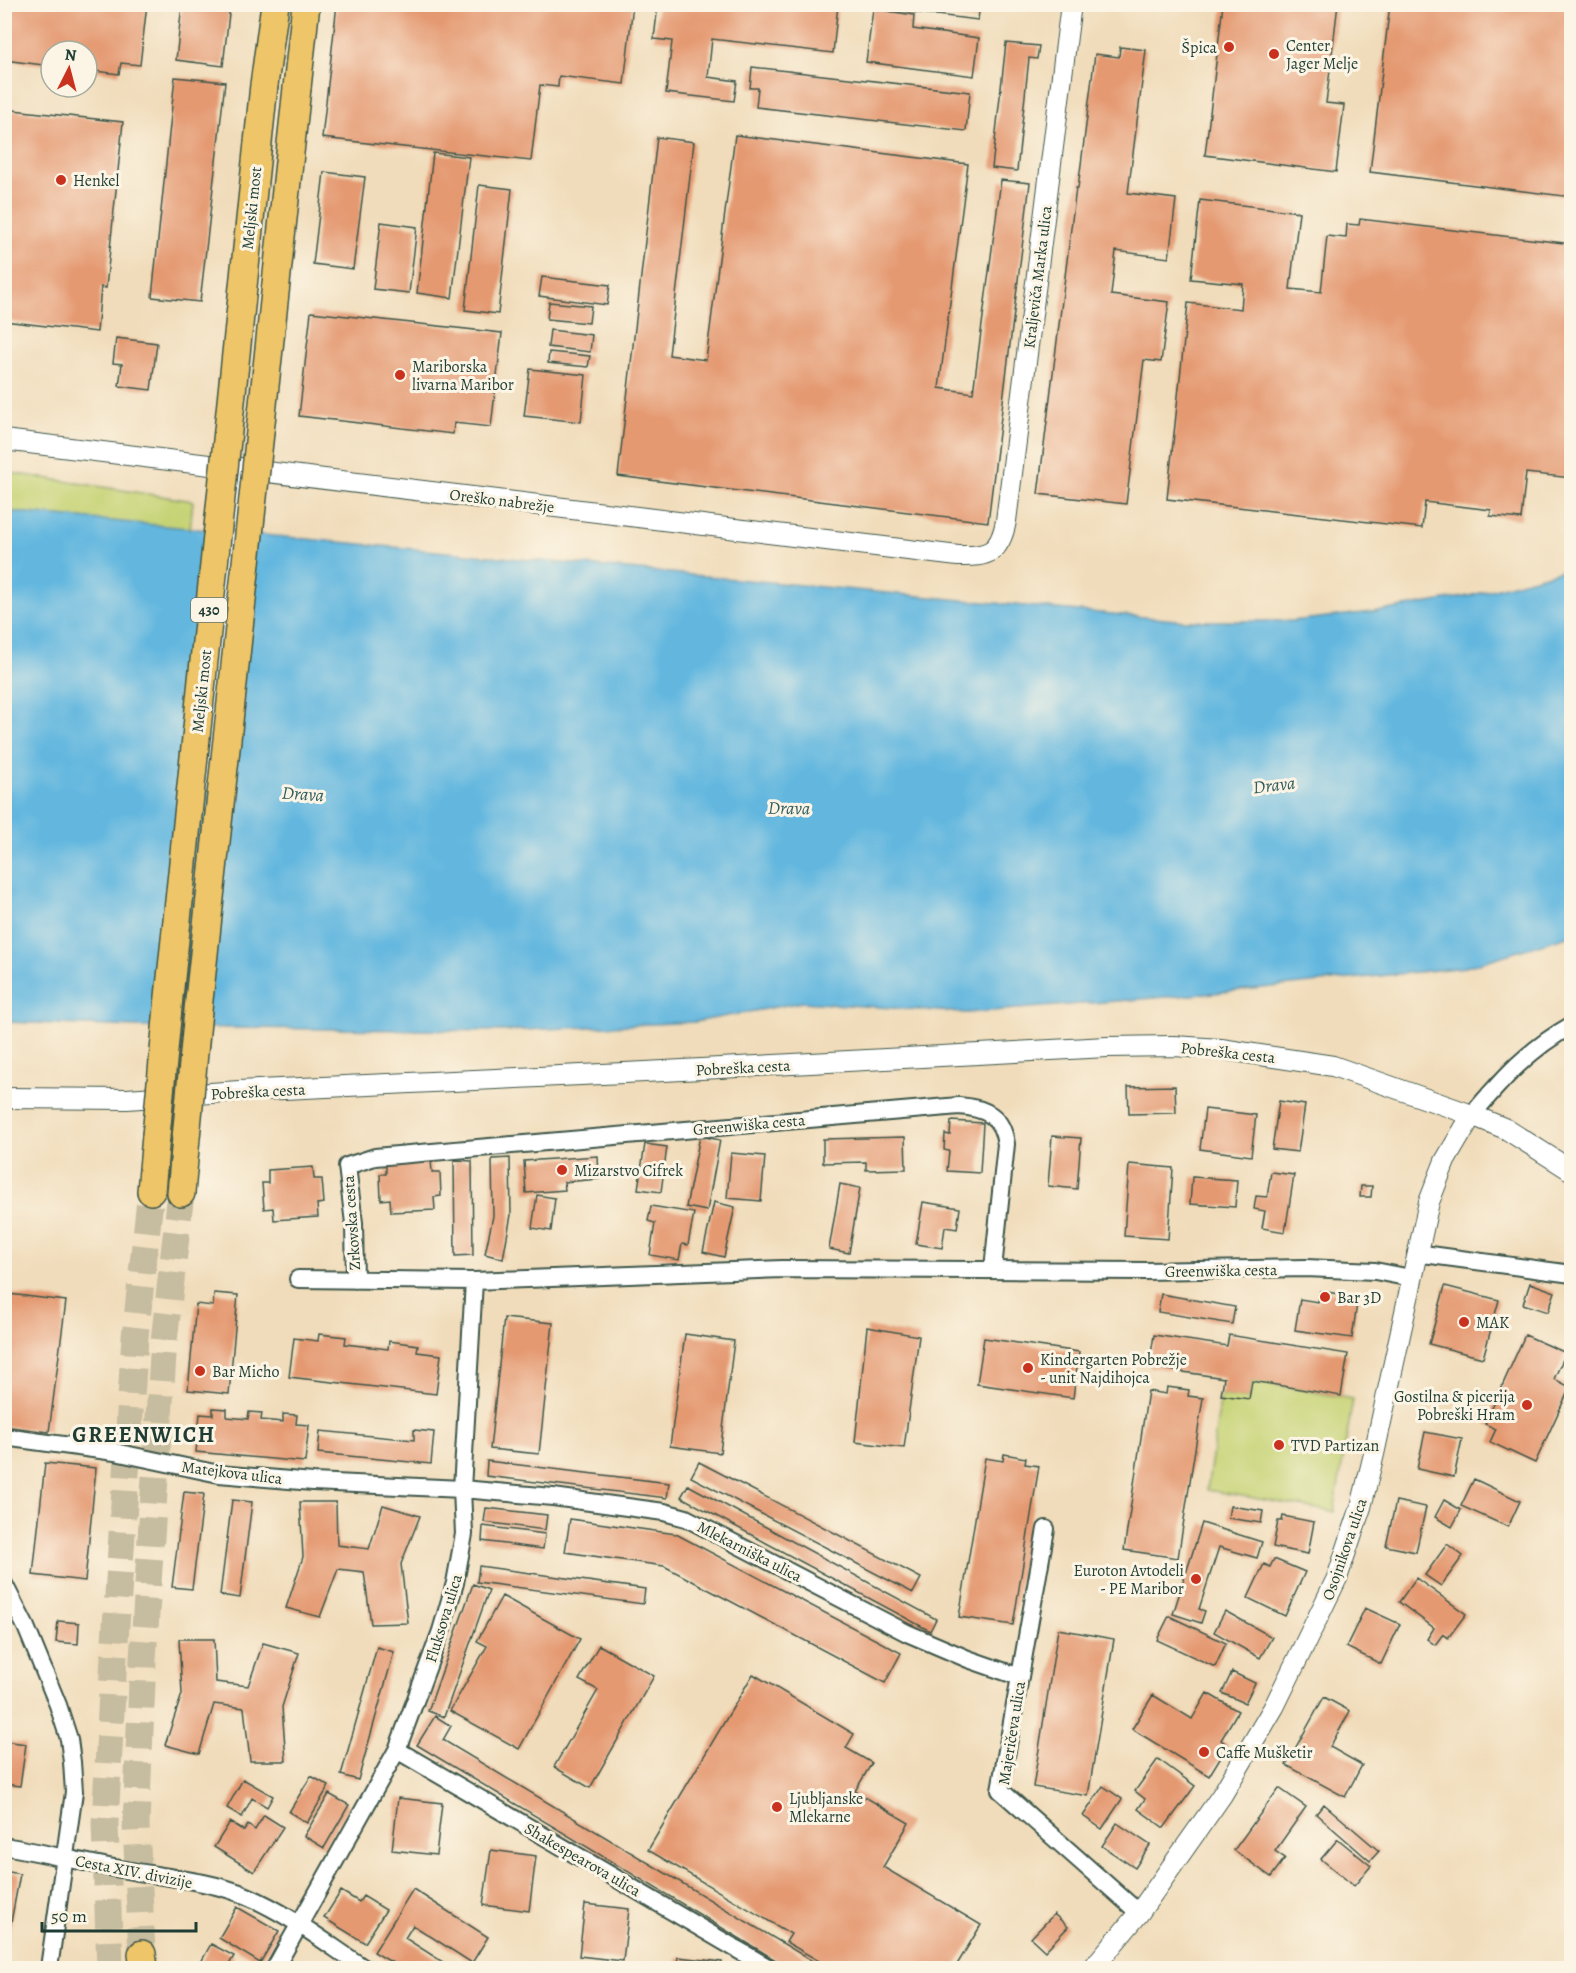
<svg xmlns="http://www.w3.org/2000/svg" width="1576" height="1973" font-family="Alegreya,serif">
<rect width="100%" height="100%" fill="#fcf5e5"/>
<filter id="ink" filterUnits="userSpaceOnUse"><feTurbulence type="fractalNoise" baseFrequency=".0167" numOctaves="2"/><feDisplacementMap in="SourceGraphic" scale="12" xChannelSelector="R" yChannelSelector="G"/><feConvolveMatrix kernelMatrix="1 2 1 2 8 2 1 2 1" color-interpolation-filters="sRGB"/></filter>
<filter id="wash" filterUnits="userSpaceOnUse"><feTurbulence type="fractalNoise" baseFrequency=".008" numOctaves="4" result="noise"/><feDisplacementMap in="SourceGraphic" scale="24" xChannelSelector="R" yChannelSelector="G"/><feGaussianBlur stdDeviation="1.35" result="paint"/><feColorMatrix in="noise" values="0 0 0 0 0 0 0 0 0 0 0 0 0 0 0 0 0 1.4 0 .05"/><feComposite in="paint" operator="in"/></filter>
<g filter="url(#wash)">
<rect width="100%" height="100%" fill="#f0dcba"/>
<!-- green -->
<path fill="#c6d375" stroke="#728854" stroke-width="1.5" d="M5,472L193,501L190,529L5,511Z
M1252,1381L1353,1399L1334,1512L1207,1490L1221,1395L1249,1399Z"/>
<!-- water -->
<path fill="#63b7df" stroke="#417a8a" stroke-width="1.5" d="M5,511L1187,621H1292L1381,611L1469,596L1571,568V935L1466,967L1204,994L967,1013L802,1002L695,1022L504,1031L136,1027L5,1022Z"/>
<g id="blocks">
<!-- building -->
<path fill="#e49971" d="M4,4H147L140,65L121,63L119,74L87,70V51H51V66L4,60Z
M182,4L230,5L223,66L176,60Z
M337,4H633L624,84L559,76L558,87L540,85L531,161L322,138Z
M658,4H838L833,53L712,39L708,77L737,81L734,101L666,93L672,41L654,39Z
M861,4H980L978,20L861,6Z
M1223,4H1338L1326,103L1344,105L1336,172L1205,155Z
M1390,4H1572V197L1370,172Z
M873,9L914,15L913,29L979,38L974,76L866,62Z
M1006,43L1039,46L1037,59L1029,58L1017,171L992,168Z
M1120,47L1146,50L1128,193L1176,199L1169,258L1116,251L1111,295L1169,302L1161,362L1144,360L1126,504L1038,494L1076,188H1078L1095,54L1119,57Z
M752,67L970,92L966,131L756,107L758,88H750Z
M175,77L225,82L200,302L152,297Z
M4,109L123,122L106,288L101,287L97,332L4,321Z
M735,135L968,164L939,388L973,393L1001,180L1030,183L988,522L618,476L657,137L694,142L669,355L706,360Z
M433,153L469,157L452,298L417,293Z
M324,172L365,177L353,269L313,264Z
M479,185L512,189L498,314L465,310Z
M1200,200L1299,212L1290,289L1321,292L1327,236L1346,238L1347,224L1359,225L1360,219L1572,244V478L1526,473L1521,519L1490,516L1491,510L1425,502L1422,528L1167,499L1188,303L1241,309L1243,284L1191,279Z
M381,222L417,227L409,293L373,289Z
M542,277L610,285L607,305L539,296Z
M549,302L591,306L589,323L547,319Z
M311,312L502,333L491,427L454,423L453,434L299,416Z
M550,330L592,335L590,352L548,347Z
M116,338L157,343L151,390L119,386L122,364L113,363Z
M549,352L590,356L588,367L548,363Z
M530,369L586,375L581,422L524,416Z
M1175,1086L1176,1113L1129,1114L1128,1087Z
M1279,1101L1305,1105L1298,1152L1272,1149Z
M1205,1109L1256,1115L1251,1156L1200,1149Z
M951,1121L983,1123L980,1173L947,1171L949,1151L944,1150L945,1134L950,1135Z
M700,1136L720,1140L707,1211L686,1207Z
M1052,1136L1081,1138L1077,1189L1048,1186Z
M905,1137L906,1169L866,1170V1162L823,1163V1139Z
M645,1144L667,1147L661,1192L638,1189Z
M731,1153L765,1156L761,1201L727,1198Z
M598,1156L599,1179L564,1182L565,1190L526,1193L524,1161Z
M510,1158L511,1215L503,1259L485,1254L493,1216L492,1159Z
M431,1160L432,1172H440L441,1196L434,1197L435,1210L391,1212L390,1199L381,1200L380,1174H386V1161Z
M454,1160L472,1161L473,1255L455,1256Z
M1129,1164L1173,1168L1168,1239L1124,1236Z
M313,1167L314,1179H322L324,1203L317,1204L318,1217L274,1220L273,1208L264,1209L262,1183H268V1170Z
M1271,1172L1294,1175L1285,1232L1262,1228L1265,1211L1254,1209L1256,1196L1267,1197Z
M1192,1177L1237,1180L1235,1207L1190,1204Z
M840,1184L860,1188L849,1253L829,1249Z
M1361,1186H1372L1371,1197H1360Z
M537,1195L555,1198L551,1231L532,1228Z
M714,1202L735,1207L724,1257L703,1252Z
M923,1202L960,1208L957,1229L945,1227L942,1248L916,1244Z
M651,1206L694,1213L688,1245L682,1244L679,1260L650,1255L655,1223L648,1221Z
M1530,1283L1555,1292L1548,1312L1523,1304Z
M1445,1286L1499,1300L1483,1358L1429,1344Z
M1320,1291L1358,1297L1352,1338L1295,1330L1300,1299L1318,1302Z
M214,1293L238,1295L229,1394L188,1390L196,1304L213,1306Z
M9,1294L66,1301L49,1432L4,1426V1330Z
M1161,1294L1235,1307L1232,1324L1158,1312Z
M504,1318L553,1323L539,1454L490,1449Z
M867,1327L919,1336L904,1448L855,1442Z
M319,1334L346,1337L345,1344L388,1349L389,1341L418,1345L417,1352L441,1355L436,1394L289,1377L294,1338L318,1341Z
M685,1334L734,1341L720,1453L670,1446Z
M1154,1335L1227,1346L1229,1335L1348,1354L1341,1396L1252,1381L1249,1399L1221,1395L1224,1378L1149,1367Z
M1525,1335L1566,1353L1554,1379L1570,1387L1535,1463L1490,1442L1496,1429L1485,1424Z
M984,1338L1079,1352L1073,1398L977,1384Z
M1167,1387L1189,1390L1188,1396L1203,1398L1178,1558L1124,1550L1148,1391L1166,1394Z
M213,1408L227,1409V1417L248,1419L249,1412L262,1413L261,1420L283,1422V1414L297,1415L296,1424L309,1425L305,1462L196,1452L200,1414L213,1415Z
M414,1430L434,1432L431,1464L318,1453L320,1431L414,1440Z
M1425,1432L1462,1439L1454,1477L1417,1469Z
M1004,1454L1026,1458L1025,1464L1039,1466L1013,1625L959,1617L985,1458L1003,1461Z
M487,1461L669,1483L667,1498L486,1476Z
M699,1462L921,1578L913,1593L691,1477Z
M45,1463L96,1468L85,1581L33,1575Z
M1474,1479L1520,1501L1508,1527L1461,1506Z
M688,1485L936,1619L930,1631L681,1497Z
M184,1492L204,1494L192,1589L172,1587Z
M232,1500L252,1502L240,1598L220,1595Z
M1444,1500L1461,1510L1452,1527L1435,1517Z
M1396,1501L1426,1507L1416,1552L1386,1546Z
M300,1502H336L337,1545L369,1549L383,1505L420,1516L401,1564L408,1623L371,1624L364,1572L338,1569L320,1617L286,1608L303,1557Z
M1230,1506L1263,1511L1261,1523L1228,1518Z
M486,1508L547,1515L545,1530L484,1522Z
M1283,1516L1314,1522L1308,1554L1273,1547L1278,1521H1282Z
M570,1519L676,1534L901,1653L885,1683L664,1566L565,1552Z
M1202,1523L1262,1542L1257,1558L1219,1547L1199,1609L1205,1611L1201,1623L1173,1614Z
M483,1526L545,1534L543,1549L482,1541Z
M1447,1544L1463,1556L1441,1586L1425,1575Z
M1274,1559L1305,1572L1285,1616L1248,1598L1264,1564L1270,1567Z
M479,1566L645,1589L643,1604L477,1582Z
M1416,1578L1466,1614L1448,1638L1443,1634L1435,1645L1427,1639L1434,1628L1399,1602Z
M473,1584L489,1590L444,1717L428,1711Z
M502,1596L580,1639L519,1749L450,1711L487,1646L477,1641Z
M1365,1608L1400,1624L1381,1664L1346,1647Z
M1225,1611L1272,1637L1260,1658L1214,1632Z
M1169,1616L1226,1643L1215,1667L1157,1640Z
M58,1621L79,1623L78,1644L56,1642Z
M1058,1629L1114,1639L1088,1796L1033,1787Z
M179,1639H214L216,1682L248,1686L263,1643L299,1653L282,1707L286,1761H250L244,1708L214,1704L199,1754L165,1745L182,1694Z
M599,1645L654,1676L590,1788L554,1767L598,1690L579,1680Z
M377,1647L394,1652L358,1780L341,1775Z
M1232,1672L1255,1683L1245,1703L1222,1693Z
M753,1674L854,1734L846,1748L872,1763L855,1791L909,1823L883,1867L981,1925L955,1968H831L786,1942L791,1934L648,1850Z
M1207,1693L1238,1711L1221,1740L1228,1745L1209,1776L1132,1729L1153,1695L1192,1719Z
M1324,1697L1350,1711L1330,1747L1362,1765L1345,1797L1286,1765Z
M435,1716L451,1726L443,1740L824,1968H789L417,1745Z
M4,1741L26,1744L20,1786L4,1784Z
M1158,1759L1195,1786L1164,1828L1138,1809L1145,1799L1135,1791Z
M311,1776L329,1786L307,1823L289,1812Z
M243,1779L273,1796L267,1807L252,1798L242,1817L227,1808Z
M1103,1786L1122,1799L1102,1829L1083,1816Z
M1279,1788L1306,1807L1275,1851L1285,1858L1271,1877L1234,1850Z
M329,1794L349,1805L324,1848L304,1836Z
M398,1798L442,1803L436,1855L392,1850Z
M1324,1804L1379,1851L1370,1861L1316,1814Z
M264,1815L283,1827L254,1872L214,1847L230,1822L244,1831L248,1825L255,1830Z
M1117,1823L1150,1845L1135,1868L1102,1846Z
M1338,1839L1371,1866L1354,1886L1321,1859Z
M491,1850L536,1856L529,1911L483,1905Z
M4,1871L20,1874L6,1949H4Z
M413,1889L488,1937L472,1963L413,1925L405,1938L446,1964L444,1968H401L374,1952Z
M341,1891L359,1902L363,1896L386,1910L365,1943L324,1918Z
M585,1904L629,1909L623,1961L579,1956Z
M237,1907L279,1931L260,1963L219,1938Z
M1054,1914L1068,1927L1045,1951L1031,1938Z
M211,1944L234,1956L227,1968H208L200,1964Z
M678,1957L722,1962V1968H676Z"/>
</g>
</g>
<g filter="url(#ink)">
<use href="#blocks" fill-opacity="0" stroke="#3e5548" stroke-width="1.5"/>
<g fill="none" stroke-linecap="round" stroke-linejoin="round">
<!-- trunk-tunnel -->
<path stroke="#c6bc9f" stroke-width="27" stroke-dasharray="27 14" stroke-linecap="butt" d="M142,1954L136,1824L143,1659L164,1341L181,1193
M110,1968L105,1823L114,1656L135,1337L151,1191"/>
<!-- minor casing -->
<g stroke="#3e5548" stroke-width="20">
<path id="minor" d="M1472,1115C1503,1078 1529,1049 1572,1025
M1416,1253L1572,1274
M298,1279L474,1281L782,1269L1145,1271L1306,1268L1375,1271L1411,1278
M355,1280L354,1223L347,1166L375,1157L959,1106C986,1108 1002,1116 1006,1144L993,1269
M4,1437L115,1452L219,1474L313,1482L462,1489L553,1497L664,1512L686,1518L907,1633L968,1659L1020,1677
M1046,1529L1000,1790L1139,1913
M4,1584L26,1627L58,1705L69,1739L72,1762L74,1792L49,1968
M397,1750L769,1968
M4,1846C45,1853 85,1863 126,1870C164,1877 212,1881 247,1896C289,1914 326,1943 364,1968
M275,1968L397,1750L441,1631L455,1583L464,1534L462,1489L474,1281"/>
</g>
<!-- tertiary casing -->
<g stroke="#3e5548" stroke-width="22">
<path id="tertiary" d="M4,440L958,556C988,557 1000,553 1006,521L1071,4
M209,783L241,468
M4,1098L127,1099L239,1091L645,1072L1107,1047L1174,1046L1221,1049L1333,1066L1472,1115L1506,1129L1572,1171
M1093,1968L1139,1913L1222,1795L1274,1707L1337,1578L1361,1507L1374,1454L1429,1202L1445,1161L1472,1115"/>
</g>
<!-- trunk casing -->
<g stroke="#3e5548" stroke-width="30">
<path id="trunk" d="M264,85L275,4
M297,88L306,4
M151,1191L156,1136
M181,1193L186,1138
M142,1954L144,1968"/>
</g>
<!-- minor -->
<use href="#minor" stroke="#fff" stroke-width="16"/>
<!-- tertiary -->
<use href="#tertiary" stroke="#fff" stroke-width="20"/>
<!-- trunk -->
<use href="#trunk" stroke="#eec569" stroke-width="27"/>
<!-- trunk-bridge casing -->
<g stroke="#3e5548" stroke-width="30" stroke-linecap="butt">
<path id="trunk-bridge" d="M156,1136L169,997L264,85
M186,1138L199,1000L297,88"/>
</g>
<!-- trunk-bridge -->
<use href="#trunk-bridge" stroke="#eec569" stroke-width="27"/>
</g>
</g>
<!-- markers -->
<g fill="#c8321e" stroke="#fcf5e5" stroke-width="2">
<circle cx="1229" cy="47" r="6"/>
<circle cx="1274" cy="54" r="6"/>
<circle cx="61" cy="180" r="6"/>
<circle cx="400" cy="375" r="6"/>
<circle cx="562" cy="1170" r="6"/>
<circle cx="1325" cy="1297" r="6"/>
<circle cx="1464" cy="1322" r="6"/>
<circle cx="1028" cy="1368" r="6"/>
<circle cx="200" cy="1371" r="6"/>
<circle cx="1527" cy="1405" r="6"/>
<circle cx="1279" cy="1445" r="6"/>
<circle cx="1196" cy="1579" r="6"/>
<circle cx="1204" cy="1752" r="6"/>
<circle cx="777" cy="1807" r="6"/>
</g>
<g text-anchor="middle" stroke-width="6" stroke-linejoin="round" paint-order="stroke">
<!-- shield labels -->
<rect fill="#fcf5e5" stroke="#617469" stroke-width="1.5" x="191" y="598" width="36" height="24" rx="4.5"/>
<g font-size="15" font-weight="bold" fill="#1f3d34">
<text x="209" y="615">430</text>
</g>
<!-- poi labels -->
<g font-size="16" fill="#1f3d34" stroke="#fcf5e5" text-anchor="start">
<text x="1286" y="51">Center<tspan x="1286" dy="18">Jager Melje</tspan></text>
<text x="1217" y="53" text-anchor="end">Špica</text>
<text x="73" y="186">Henkel</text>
<text x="412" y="372">Mariborska<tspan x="412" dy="18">livarna Maribor</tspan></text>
<text x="574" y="1176">Mizarstvo Cifrek</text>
<text x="1337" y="1303">Bar 3D</text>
<text x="1476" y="1328">MAK</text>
<text x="1040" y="1365">Kindergarten Pobrežje<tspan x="1040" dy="18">- unit Najdihojca</tspan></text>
<text x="212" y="1377">Bar Micho</text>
<text x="1515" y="1402" text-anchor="end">Gostilna &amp; picerija<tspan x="1515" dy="18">Pobreški Hram</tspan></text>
<text x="1291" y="1451">TVD Partizan</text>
<text x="1184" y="1576" text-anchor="end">Euroton Avtodeli<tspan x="1184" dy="18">- PE Maribor</tspan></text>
<text x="1216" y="1758">Caffe Mušketir</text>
<text x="789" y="1804">Ljubljanske<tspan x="789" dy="18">Mlekarne</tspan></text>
</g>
<!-- street labels -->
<g font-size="16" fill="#1f3d34" stroke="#fcf5e5">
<text transform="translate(251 208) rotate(-84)" y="6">Meljski most</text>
<text transform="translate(1037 277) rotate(-83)" y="6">Kraljeviča Marka ulica</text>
<text transform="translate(502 500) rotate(7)" y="6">Oreško nabrežje</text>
<text transform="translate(201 691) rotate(-84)" y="6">Meljski most</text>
<text transform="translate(1228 1052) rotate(6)" y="6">Pobreška cesta</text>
<text transform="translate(743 1067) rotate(-3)" y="6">Pobreška cesta</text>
<text transform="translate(258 1091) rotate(-3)" y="6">Pobreška cesta</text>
<text transform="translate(749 1124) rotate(-5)" y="6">Greenwiška cesta</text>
<text transform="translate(351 1223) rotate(-94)" y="6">Zrkovska cesta</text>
<text transform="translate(1221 1270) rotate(-1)" y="6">Greenwiška cesta</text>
<text transform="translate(232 1472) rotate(7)" y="6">Matejkova ulica</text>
<text transform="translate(1344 1549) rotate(-71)" y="6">Osojnikova ulica</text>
<text transform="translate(750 1551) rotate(27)" y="6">Mlekarniška ulica</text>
<text transform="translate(443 1618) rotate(-73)" y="6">Fluksova ulica</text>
<text transform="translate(1011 1733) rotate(-81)" y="6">Majeričeva ulica</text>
<text transform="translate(583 1859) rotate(30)" y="6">Shakespearova ulica</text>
<text transform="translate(134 1871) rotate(11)" y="6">Cesta XIV. divizije</text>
</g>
<!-- water labels -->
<g font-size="18" font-style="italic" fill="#305c5f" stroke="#fcf5e5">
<text transform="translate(1274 785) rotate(-7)" y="6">Drava</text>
<text transform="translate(303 794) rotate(4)" y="6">Drava</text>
<text transform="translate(789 808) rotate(1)" y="6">Drava</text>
</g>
<!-- district labels -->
<g font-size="22" font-weight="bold" letter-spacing="1.5" fill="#1f3d34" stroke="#fcf5e5">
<text x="144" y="1442">GREENWICH</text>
</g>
</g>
<!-- margin -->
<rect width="1576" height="1973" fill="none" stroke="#fcf5e5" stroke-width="24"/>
<!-- north arrow -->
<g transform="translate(69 69) rotate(6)"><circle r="28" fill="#fcf5e5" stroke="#a4ab9e" stroke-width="1.5"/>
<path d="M0-4.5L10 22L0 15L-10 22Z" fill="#c8321e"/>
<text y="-9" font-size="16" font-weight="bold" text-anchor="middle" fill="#1f3d34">N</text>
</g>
<!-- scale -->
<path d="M42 1922v9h154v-9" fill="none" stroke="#1f3d34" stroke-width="3"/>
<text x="51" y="1922" font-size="18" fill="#1f3d34" stroke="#fcf5e5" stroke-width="4.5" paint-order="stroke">50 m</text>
</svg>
